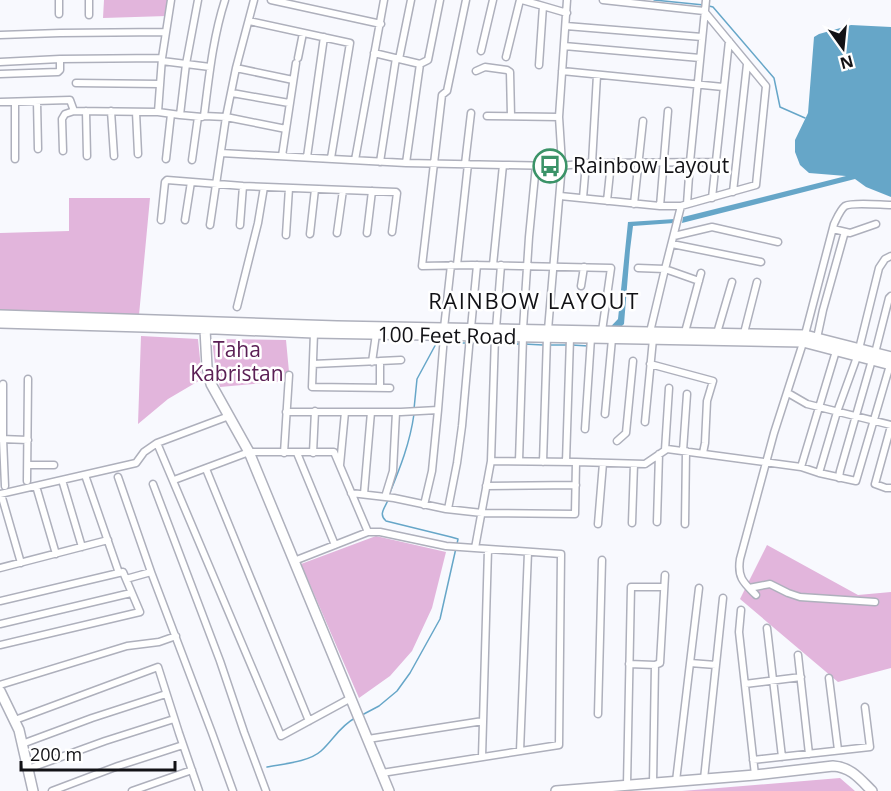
<svg xmlns="http://www.w3.org/2000/svg" width="891" height="791" font-family="'Open Sans',sans-serif">
<rect width="100%" height="100%" fill="#f8f9fe"/>
<!-- green -->
<path fill="#e2b5dc" d="M104,0H170L167,16L103,18Z
M69,198H150L139,315L0,310V233L69,231Z
M141,336L198,339L202,379L168,399L138,424Z
M212,339L286,340L289,372L285,381L220,387L216,373Z
M376,536L446,552L432,608L412,651L390,676L359,698L301,564Z
M767,545L858,595L891,592V668L838,682L740,599Z
M840,778L855,791H682Z"/>
<!-- water -->
<path fill="#66a6c8" d="M851,25L891,27V197L866,187L855,179L682,223L683,217L846,176L809,173L800,165L795,152V140L808,113L814,37L819,34Z
M675,219L674,223L633,226L630,250L624,324L604,343H595L618,319L628,222Z"/>
<g fill="none" stroke-linecap="round" stroke-linejoin="round">
<!-- stream -->
<path stroke="#66a6c8" stroke-width="1.5" d="M654,0L704,5
M709,6L713,7L774,78L780,107L805,118
M446,343H468
M473,343L492,344
M497,344H519
M524,344L543,345
M548,345H567
M572,345L588,346
M414,409L417,379L437,342L441,343
M389,495C400,468 410,443 414,414
M388,500C385,508 378,514 386,521L451,537L458,539L457,544
M362,715L379,706L397,691L410,673L440,619L456,548
M267,767C282,764 309,762 321,751C333,740 340,726 355,718"/>
<!-- street casing -->
<g stroke="#aeb0bc" stroke-width="9">
<path id="street" d="M59,0V14
M198,0L186,64L180,115L202,117L204,116C209,77 213,37 225,0
M271,0L381,24
M466,0L447,91L442,95L422,266L472,265L611,268L602,331
M522,0L543,6L539,65
M543,6L567,13
M89,15V0
M249,21L350,43L331,158
M566,26L702,37
M0,35L60,33L166,32
M564,46L700,58
M481,51L493,0
M374,53L420,64
M506,57L520,0
M298,58L303,33
M399,59L411,0
M162,61L210,67
M0,62L60,59
M236,68L293,80
M476,71L485,67L507,70L510,72L511,116
M562,71L723,87
M0,74L58,72L60,70V59L162,58
M76,83L159,84
M232,93L289,103
M37,101L38,149
M0,102L70,100L74,111L158,112L180,115
M86,111L87,156
M111,111L114,156
M136,112L138,154
M158,112L162,58L171,0
M204,116L226,117L286,129
M487,116L559,117
M63,151L62,119L65,114L74,111
M221,153L406,163L503,165L559,166L592,163L715,162
M282,156L296,63
M307,157L324,37
M15,159V102
M166,159L171,114
M192,160L198,117
M355,160L384,0
M380,162L396,58
M406,163L420,64L428,60L440,0
M592,163L597,75
M465,164L471,113
M733,192L747,64
M560,196L660,206H681L756,185L766,86L704,11L603,0
M583,198L586,163
M712,198L729,41
M607,201L611,163
M634,204L643,121
M687,204L690,162L706,0
M660,206L668,111
M681,206L665,269L699,281
M161,220L165,182L167,180L243,186L396,192L397,193L392,232
M185,220L191,182
M210,225L226,117L236,68L254,0
M240,225L243,186
M833,229L850,233L876,224
M337,233L343,190
M367,233L372,191
M310,234L315,189
M286,235L289,188
M674,236L712,227L778,242
M672,244L761,262
M457,265L468,164
M493,265L503,165
M638,268L665,269L650,332
M581,286L584,267
M237,307L258,223L264,187
M444,328L451,265
M471,328L477,265
M496,329L501,265
M523,329L529,237L536,165
M548,330L562,164L559,117L567,0
M685,332L701,273
M314,333L312,387L390,388
M717,333L732,282
M744,333L757,282
M817,338L823,310L844,235
M875,353L889,298L891,296
M380,361L401,360
M372,362L376,334
M313,364L380,361V388
M650,364L713,381L707,401L705,443L703,453
M3,384V439L5,486
M788,393L807,404L891,425
M286,412H401L438,410L444,336
M605,414L612,339
M645,422L653,339
M891,426L875,484L886,488H891
M585,429L591,338
M1,439L28,440
M617,441L626,433L633,361
M157,443L281,736L351,698
M665,450L669,388
M683,451L687,394
M284,453L289,375
M297,453L335,545
M313,453L315,411
M519,461L523,337
M543,462L547,337
M566,462L570,338
M576,462L645,464L667,449L801,467L819,473L856,481L890,365
M28,465H54
M340,465L345,412
M801,467L836,351
M206,469L309,721
M819,473L837,412L857,357L879,268L885,259L891,256
M85,475L119,573
M118,477L151,572L126,579
M839,478L840,471L872,360
M62,480L82,547
M174,480L249,452H334L368,532
M27,481L28,379
M153,484L220,661L244,732L266,791
M36,486L56,554
M486,486L576,485
M351,493L394,498L446,509L482,513L575,514L576,462L491,461
M0,494L136,463L144,452L157,443L229,416
M1,494L21,563
M364,494L371,412
M385,497L393,471L396,412
M424,505L432,471L438,410
M448,509L457,463L462,426L470,336
M657,522L659,454
M632,523L634,464
M598,524L603,463
M685,524L686,451
M475,548L491,461L495,336
M294,561L368,532H380L446,546L561,554L559,745L382,773
M0,568L108,540
M151,572L212,733L233,791
M699,588L690,663L716,665
M749,588L770,584L788,593L800,597L875,602
M756,595C744,583 737,578 740,559L774,433L802,346L834,224C837,218 840,210 845,206C852,202 881,205 891,205
M0,601L123,572L140,612L0,645
M741,610L739,632L755,775
M0,624L131,593
M767,628L782,757
M798,655L809,754
M629,664L655,665
M829,678L838,750
M745,684L801,677
M0,685L127,646L159,642L176,636
M598,714L602,560
M15,720L158,667L179,733L199,791
M368,739L483,721
M22,744L92,718L166,694
M520,751L528,552
M482,757L488,549
M753,760L870,747L865,707
M28,769L105,741L174,719
M704,779L723,598
M676,781L690,663
M653,783L655,665L660,663L665,575
M627,785L631,587H664
M52,791L118,766L183,745
M132,791L192,770"/>
</g>
<!-- secondary casing -->
<g stroke="#aeb0bc" stroke-width="12">
<path id="secondary" d="M0,315L337,326L805,335L891,357
M0,323L216,329L314,333L803,342L891,365
M205,329L207,367L211,384L249,452L389,791
M0,691L19,730L33,791
M556,791L755,775L833,766C851,767 860,779 872,791"/>
</g>
<!-- street -->
<use href="#street" stroke="#fff" stroke-width="6"/>
<!-- secondary -->
<use href="#secondary" stroke="#fff" stroke-width="9"/>
</g>
<!-- icons -->
<defs>
<g id="bus-ring" transform="scale(1.725)"><circle r="9.5" fill="#fff" stroke="#3b9368" stroke-width="1.5"/><path d="M-5-6H5V4H4V6H2V4H-2V6H-4V4H-5ZM-3.5-4V0h7V-4ZM-3.5 1.2v1.5H-2V1.2ZM2 1.2v1.5H3.5V1.2Z" fill="#3b9368"/></g>
</defs>
<g fill-rule="evenodd">
<use href="#bus-ring" x="550" y="166"/>
</g>
<g text-anchor="middle" stroke-width="5" stroke-linejoin="round" paint-order="stroke">
<!-- poi labels -->
<g font-size="21" fill="#121216" stroke="#fff" text-anchor="start">
<text x="573" y="173">Rainbow Layout</text>
</g>
<!-- street labels -->
<g font-size="21" fill="#121216" stroke="#fff">
<text transform="translate(447 336) rotate(1)" y="7">100 Feet Road</text>
</g>
<!-- park labels -->
<g font-size="21" fill="#5b2055" stroke="#fff">
<text x="237" y="357">Taha<tspan x="237" dy="24">Kabristan</tspan></text>
</g>
<!-- neighbourhood labels -->
<g font-size="22" letter-spacing="1.5" fill="#121216" stroke="#fff">
<text x="534" y="309">RAINBOW LAYOUT</text>
</g>
</g>
<!-- north arrow -->
<g transform="translate(843 48) rotate(165)" stroke="#ffffff" stroke-width="4.5" paint-order="stroke">
<path d="M0-4.5L10 22L0 15L-10 22Z" fill="#121216"/>
<text y="-9" font-size="16" font-weight="bold" text-anchor="middle" fill="#121216">N</text>
</g>
<!-- scale -->
<path d="M21 761v9h154v-9" fill="none" stroke="#121216" stroke-width="3"/>
<text x="30" y="761" font-size="18" fill="#121216" stroke="#ffffff" stroke-width="4.5" paint-order="stroke">200 m</text>
</svg>
